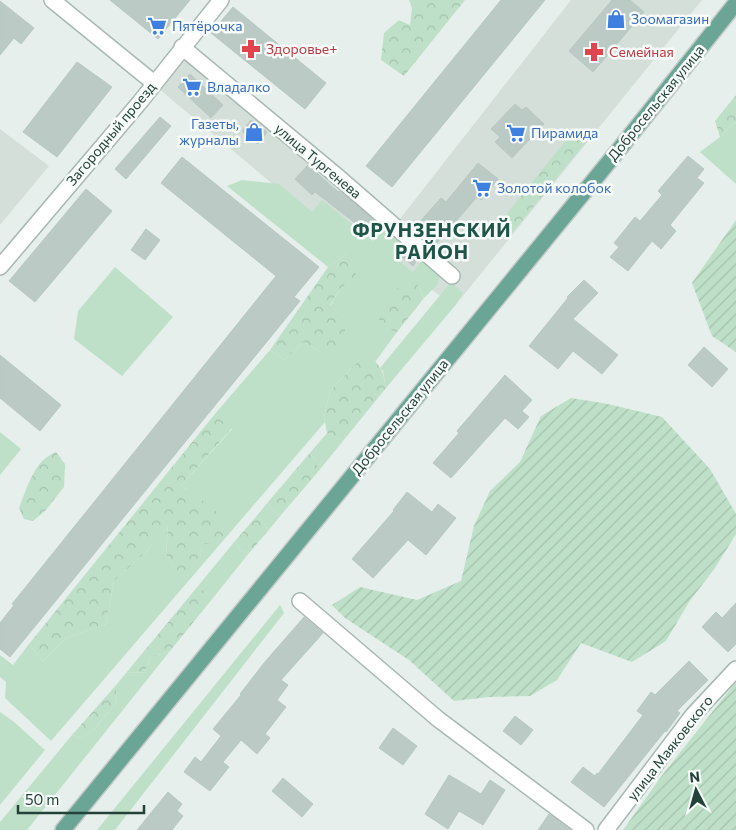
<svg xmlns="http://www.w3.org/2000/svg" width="736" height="830" font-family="Commissioner,sans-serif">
<defs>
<pattern id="forest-crowns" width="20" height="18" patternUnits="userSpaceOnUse" patternTransform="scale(1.25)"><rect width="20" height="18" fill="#bfe0c8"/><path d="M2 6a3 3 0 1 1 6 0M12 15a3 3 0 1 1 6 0" fill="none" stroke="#a4c1ad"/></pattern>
<pattern id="garden-furrows" width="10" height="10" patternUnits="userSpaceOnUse" patternTransform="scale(1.25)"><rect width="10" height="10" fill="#bfe0c8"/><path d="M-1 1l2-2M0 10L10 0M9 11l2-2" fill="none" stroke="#a4c1ad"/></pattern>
</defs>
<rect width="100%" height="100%" fill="#e6efeb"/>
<!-- built -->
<path fill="#d4dfda" d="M571,0H702L454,307L378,247Z
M186,58L386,225L360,257L159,89Z
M0,129L49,166L0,225Z"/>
<!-- green -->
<path fill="#bfe0c8" d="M736,121V184L700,152L720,137Z
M242,180L279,184L312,212L322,200L373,241L386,228L406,244L395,258L413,272L424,258L441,274L437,285L424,298L417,283L385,329L397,332L375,362L372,358H361L330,391L324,417L325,422L51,741L5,698L6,682L0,677V655L13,665L29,644L43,661L66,638L106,624L114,581L145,553L168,523L166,554L182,583L200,557L203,544L192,492L181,486L232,429L214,415L270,350L284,360L304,342L319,351L345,319L330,306L340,289L355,275L345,255L328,267L227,186Z
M115,267L173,317L122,376L74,339L78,311Z
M451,282L463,293L454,307L386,388L383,371L380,368Z
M0,432L21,449L0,475Z
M327,433L343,441L317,473V460L309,454Z
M268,502L271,510L281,515L268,531L262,520L255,518Z
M235,541L240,550L249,553L213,598L198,586Z
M280,605L284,613L115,830H97Z
M170,651L27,830H0V822L72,735L81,738L95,728L116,703L117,684L126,673L145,672L150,658Z
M0,712L13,721L45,750L0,805Z"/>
<!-- forest -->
<path fill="url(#forest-crowns)" d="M409,0H465L404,76L381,60L384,33L399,20L410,25L412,8Z
M736,95V121L720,137L715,121Z
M580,133L586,142L508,238L499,235L497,226L571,134Z
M345,255L354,263L356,275L340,289L330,305L345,319V335L335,352L319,351L304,342L284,360L270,350L328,267Z
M404,281L417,283L424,298L397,332L385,329L379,321L381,306Z
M361,358H372C383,370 383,371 386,388L343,441L327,433L324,417L330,391Z
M214,415L232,428L181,486L192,492L223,517L228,531L217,543L203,544L200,557L182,584L166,554L168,524L145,553L114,581L106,624L66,638L43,661L29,644Z
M56,452L65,464L64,487L46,510L33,521L24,519L19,508C27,488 34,460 56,452Z
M309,454L317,460V473L281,515L271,510L268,502Z
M255,518L262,520L268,531L249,553L240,550L235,541Z
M198,586L213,598L170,651L150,658L145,672L126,673Z
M117,684L116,703L95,728L81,738L72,735Z"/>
<!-- garden -->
<path fill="url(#garden-furrows)" d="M736,220V352L712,336L692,283Z
M571,398L608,404L662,417L710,469L736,514V534L715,568L689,602L666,641L632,662L581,643L557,680L530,696L489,697L454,701L409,660L345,618L332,605L360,587L417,600L461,581L474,526L490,491L520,462L541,416Z
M736,682V830H623L663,774Z"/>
<!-- building -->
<path fill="#bbcac4" stroke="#b8c9c2" d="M110,0H190L158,39Z
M501,0H545L392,187L366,166Z
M612,0H630L644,12L593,72L569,51Z
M0,1L34,28L21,44L14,38L0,55Z
M233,7L326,83L305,109L211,33Z
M77,62L112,87L57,157L23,132Z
M190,74L223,105L211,118L178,87Z
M515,104L522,110L526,107L544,124L512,158L495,142L500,137L491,129Z
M160,117L171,126L126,179L115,169Z
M251,120L267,132L258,144L242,131Z
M688,156L704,169L697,178L704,183L670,225L676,231L661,249L652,241L628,271L610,257L619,247L614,243L635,217L640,221L662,195L658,191Z
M182,157L319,267L294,297L300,301L10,657L0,649V623L14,605L12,604L276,276L161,183Z
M478,163L498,179L481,200L477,197L436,244L433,241L430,244L419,235L422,231L416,226L441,198L446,202Z
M308,165L338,192L339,191L351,200L380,226L372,236L315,192L312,195L295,179Z
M86,189L112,211L35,302L9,281Z
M146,229L160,240L145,260L131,250Z
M408,250L418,259L413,266L402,257Z
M584,280L598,293L573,319L618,355L602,374L573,351L558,369L529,346L568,298L567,297Z
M704,347L728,369L712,387L688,365Z
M0,355L61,405L40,431L0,398Z
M505,375L532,400L522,411L529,417L518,429L505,418L451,478L433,463L459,433L457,431Z
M407,492L432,512L438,504L456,518L426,555L408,540L373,578L352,559L394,511L393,510Z
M736,603V644L728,652L702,627L716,612L722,618Z
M304,617L323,633L281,680L288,685L277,700L286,707L265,734L270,738L257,754L241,740L223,762L229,767L210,791L184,772L195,757L201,762L221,736L213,729L241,695L240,694L264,663Z
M689,661L708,680L677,711L680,713L666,732L665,731L604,807L571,782L583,767L595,776L597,773L598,774L643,715L637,711L651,692L655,695Z
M515,716L533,730L521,745L503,731Z
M393,728L417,746L403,765L379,748Z
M449,775L481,794L490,780L505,790L483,825L459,811L448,829L425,814Z
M283,778L313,804L302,817L272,791Z
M168,792L182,804L177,811L183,816L172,830H137Z
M549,814L570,830H538Z"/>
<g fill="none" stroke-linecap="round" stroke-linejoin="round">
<!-- street casing -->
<g stroke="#a8b8b2" stroke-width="18">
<path id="street" d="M52,0L154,83
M182,47L337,176L452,276
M0,267L140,102L221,0
M300,601L438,719L586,830
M606,830L693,715L736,669"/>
</g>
<!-- primary casing -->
<g stroke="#c2cac8" stroke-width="18">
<path id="primary" d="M63,830L621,147L736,3"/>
</g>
<!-- street -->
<use href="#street" stroke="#fff" stroke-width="15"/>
<!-- primary -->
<use href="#primary" stroke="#6aa596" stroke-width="15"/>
</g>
<!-- icons -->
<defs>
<g id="shop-bare" transform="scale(1.5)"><path d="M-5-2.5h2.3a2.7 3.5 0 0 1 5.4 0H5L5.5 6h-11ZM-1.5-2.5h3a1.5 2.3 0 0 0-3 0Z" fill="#3f7fe0" stroke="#f7fbf9" stroke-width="2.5" paint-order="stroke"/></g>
<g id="supermarket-bare" transform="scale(1.5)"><path d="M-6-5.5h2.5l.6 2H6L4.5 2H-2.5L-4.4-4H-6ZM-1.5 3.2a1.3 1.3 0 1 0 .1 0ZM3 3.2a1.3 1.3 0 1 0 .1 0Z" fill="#3f7fe0" stroke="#f7fbf9" stroke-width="2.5" paint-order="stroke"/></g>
<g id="pharmacy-bare" transform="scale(1.5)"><path d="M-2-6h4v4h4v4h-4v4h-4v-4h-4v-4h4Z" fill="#e0444e" stroke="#f7fbf9" stroke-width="2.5" paint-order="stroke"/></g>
</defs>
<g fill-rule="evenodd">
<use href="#shop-bare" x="616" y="19"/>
<use href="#supermarket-bare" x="157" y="26"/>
<use href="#pharmacy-bare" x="251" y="49"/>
<use href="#pharmacy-bare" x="594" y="52"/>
<use href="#supermarket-bare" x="192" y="87"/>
<use href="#shop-bare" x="254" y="132"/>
<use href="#supermarket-bare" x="516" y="133"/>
<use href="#supermarket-bare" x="482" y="188"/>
</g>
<g text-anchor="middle" stroke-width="5" stroke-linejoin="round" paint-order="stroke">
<!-- shop labels -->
<g font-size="14" fill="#366cbe" stroke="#f7fbf9" text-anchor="start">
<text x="631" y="24">Зоомагазин</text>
<text x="172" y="31">Пятёрочка</text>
<text x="207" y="92">Владалко</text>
<text x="239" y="129" text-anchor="end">Газеты,<tspan x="239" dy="16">журналы</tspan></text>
<text x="531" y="138">Пирамида</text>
<text x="497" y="193">Золотой колобок</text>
</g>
<!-- health labels -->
<g font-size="14" fill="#be3a42" stroke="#f7fbf9" text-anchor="start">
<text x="266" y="54">Здоровье+</text>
<text x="609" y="57">Семейная</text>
</g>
<!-- street labels -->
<g font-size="14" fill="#24423a" stroke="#f7fbf9">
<text transform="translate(656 103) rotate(-51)" y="5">Добросельская улица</text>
<text transform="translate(111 134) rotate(-50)" y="5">Загородный проезд</text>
<text transform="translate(318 161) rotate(40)" y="5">улица Тургенева</text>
<text transform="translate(400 417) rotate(-51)" y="5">Добросельская улица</text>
<text transform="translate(670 748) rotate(-52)" y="5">улица Маяковского</text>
</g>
<!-- district labels -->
<g font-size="19" font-weight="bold" letter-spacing="1" fill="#1f5548" stroke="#f7fbf9">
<text x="432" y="237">ФРУНЗЕНСКИЙ<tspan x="432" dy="22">РАЙОН</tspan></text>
</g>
</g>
<!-- north arrow -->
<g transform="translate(696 790) rotate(354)" stroke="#f7fbf9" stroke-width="4" paint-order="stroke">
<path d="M0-4L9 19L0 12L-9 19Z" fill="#24423a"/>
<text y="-8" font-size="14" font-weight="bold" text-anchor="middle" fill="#24423a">N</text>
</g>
<!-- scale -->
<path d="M18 805v8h126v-8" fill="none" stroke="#24423a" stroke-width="2.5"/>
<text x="25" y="805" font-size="15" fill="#24423a" stroke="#f7fbf9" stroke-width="4" paint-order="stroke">50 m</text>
</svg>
